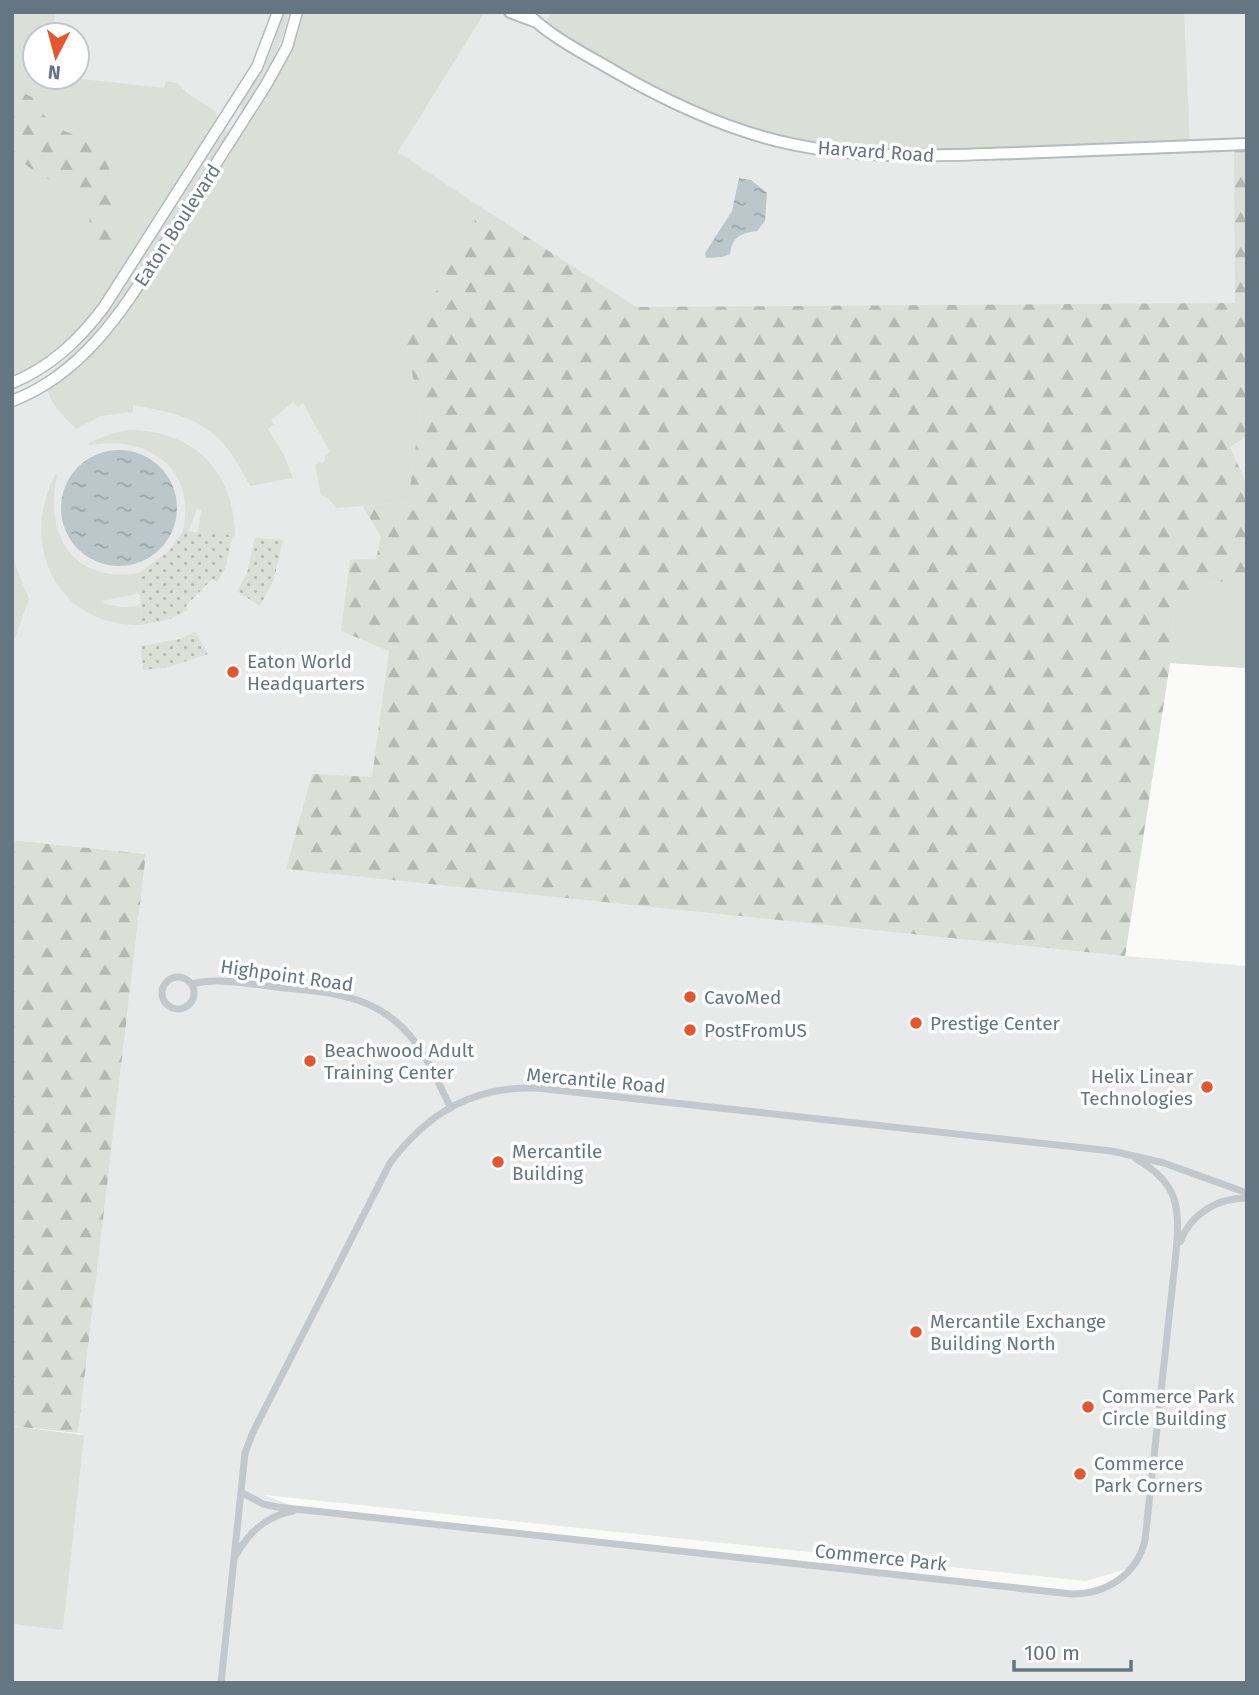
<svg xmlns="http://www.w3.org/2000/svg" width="1259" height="1695" font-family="'Fira Sans',sans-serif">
<defs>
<pattern id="forest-firs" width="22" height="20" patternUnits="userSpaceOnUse" patternTransform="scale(1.75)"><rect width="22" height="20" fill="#dadfd7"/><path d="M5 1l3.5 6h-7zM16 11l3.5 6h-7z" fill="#b4b9b4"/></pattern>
<pattern id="park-dots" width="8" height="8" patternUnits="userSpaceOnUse" patternTransform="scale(1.75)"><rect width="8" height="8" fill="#dadfd7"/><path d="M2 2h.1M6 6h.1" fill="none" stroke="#b4b9b4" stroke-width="1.8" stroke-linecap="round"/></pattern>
<pattern id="water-ripples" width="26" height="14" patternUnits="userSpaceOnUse" patternTransform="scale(1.75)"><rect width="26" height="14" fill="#bbc7cb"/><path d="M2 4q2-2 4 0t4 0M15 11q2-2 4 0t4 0" fill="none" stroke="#9ca6aa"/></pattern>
</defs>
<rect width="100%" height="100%" fill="#fafaf8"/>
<!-- built -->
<path fill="#e8e9e9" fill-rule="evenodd" d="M12,12H1247V668L1170,663L1125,956L1247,966V1683H12V1624L63,1629L83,1435L78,1433L146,854L12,840ZM35,35H77V77H35ZM264,1495L1086,1581L1130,1568L1100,1591L1072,1594L300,1509Z"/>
<!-- grass -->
<path fill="#dadfd7" d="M12,12H55L53,35H35V77H64L164,88L166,81L177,83L187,93L215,111L218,118L216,132L75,342L12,383Z
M283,12H289C282,47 264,78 246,108L241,109V103L273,46Z
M297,12H485L398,152L482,208L407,344L420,415L408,502L336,508L329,499L321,495L315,465L325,461V455L330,452L303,403L298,407L293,402L271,420L274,424L268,429L284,455L293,478L250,486C222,427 196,416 133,405V412L101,416L76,429C63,415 49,404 46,384L102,337L266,85Z
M552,12H1184L1190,146L937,156L794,145L686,110L543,26Z
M226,129L229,135L144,267L138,264Z
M136,267L141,271C120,305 82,366 44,379L84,343Z
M128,430C193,430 234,470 235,536L198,533L201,510L197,509L188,532L183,531C197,468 148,435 90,445L88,443L114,433Z
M55,475L57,476C54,487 54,498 54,508C57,558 92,581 139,573L140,593L103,601L104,604L123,607L140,606L141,625C57,626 19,546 55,475Z
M12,539L14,562L29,599L12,647Z
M1247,579V668L1170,663L1175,601L1206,583Z
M12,1426L84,1435L63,1630L12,1624Z"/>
<!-- forest -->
<path fill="url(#forest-firs)" d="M17,90L32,97L46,118L64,131L87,139L100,151L109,168L116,192L117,211L114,239L99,255L91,238L88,202C63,185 34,174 12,154V91Z
M1247,144V436L1230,447L1247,485V579L1206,583L1175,601L1170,663L1125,956L286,869L312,774L372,777L389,651L341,631L350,560L376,559L381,537L363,506L408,502L420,415L407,344L482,208L636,307L1235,303L1234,145Z
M12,840L146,854L78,1433L12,1426Z"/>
<!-- park -->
<path fill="url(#park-dots)" d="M183,531L233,535L225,569L217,582L212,579L186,606L188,610L170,619L141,625L139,573L169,551Z
M255,538L283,540L274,579L260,606L237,591L247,573Z
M195,632L208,654L169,667L143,670L141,646L180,639Z"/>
<!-- water -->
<path fill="url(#water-ripples)" d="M739,178L751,180L767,193L765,221L757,231C741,233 732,237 730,254L722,257L706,258L705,253L732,211Z
M61 508a58 58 0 1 1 116 0a58 58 0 1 1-116 0Z"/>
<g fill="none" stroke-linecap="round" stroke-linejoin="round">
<!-- secondary casing -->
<g stroke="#b3babf" stroke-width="13">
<path id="secondary" d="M12,383C51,367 79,340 104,307L257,67L278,12
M12,401C93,370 132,294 177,225C206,179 236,132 266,85L287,47L297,12"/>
</g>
<!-- primary casing -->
<g stroke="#b5babe" stroke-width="14">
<path id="primary" d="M510,12L534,21
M526,12C550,37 585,54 614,71C671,104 731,132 796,145C869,160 944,155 1018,153C1094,150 1171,147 1247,144"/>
</g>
<!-- street -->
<path stroke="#c3c8cc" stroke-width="7" d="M162 993a16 16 0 1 1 32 0a16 16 0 1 1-32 0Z
M191,984C219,977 248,984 276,987C332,993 379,994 415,1042C430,1062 440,1087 451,1108
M1180,1242C1191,1214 1216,1198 1247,1198
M241,1492L263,1504L277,1507L1072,1594C1106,1594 1137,1575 1145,1540L1176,1253C1180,1207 1179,1183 1136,1159
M236,1555C249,1532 266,1516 293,1511
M221,1683L245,1453L253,1432L390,1163C428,1113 472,1086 537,1088L1112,1151L1164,1163L1247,1193"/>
<!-- secondary -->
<use href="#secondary" stroke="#fff" stroke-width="10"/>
<!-- primary -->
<use href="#primary" stroke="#fff" stroke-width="10"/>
</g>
<!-- markers -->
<g fill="#e4572e" stroke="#fff" stroke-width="2.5">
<circle cx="233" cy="672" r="7"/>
<circle cx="690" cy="997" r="7"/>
<circle cx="916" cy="1023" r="7"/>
<circle cx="690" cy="1030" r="7"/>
<circle cx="310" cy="1061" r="7"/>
<circle cx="1207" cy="1087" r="7"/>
<circle cx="498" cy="1162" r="7"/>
<circle cx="916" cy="1332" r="7"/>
<circle cx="1088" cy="1407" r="7"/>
<circle cx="1080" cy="1474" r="7"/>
</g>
<g text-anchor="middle" stroke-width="7" stroke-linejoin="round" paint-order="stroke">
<!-- street labels -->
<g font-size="19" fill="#657683" stroke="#fff">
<text transform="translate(876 151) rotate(4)" y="7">Harvard Road</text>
<text transform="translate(177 225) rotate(-57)" y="7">Eaton Boulevard</text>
<text transform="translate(287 975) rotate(8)" y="7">Highpoint Road</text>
<text transform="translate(596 1080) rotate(5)" y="7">Mercantile Road</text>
<text transform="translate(881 1557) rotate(6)" y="7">Commerce Park</text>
</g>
<!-- poi labels -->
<g font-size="19" fill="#657683" stroke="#fff" text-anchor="start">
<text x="247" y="668">Eaton World<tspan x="247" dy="22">Headquarters</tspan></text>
<text x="704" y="1004">CavoMed</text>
<text x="930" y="1030">Prestige Center</text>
<text x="704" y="1037">PostFromUS</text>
<text x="324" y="1057">Beachwood Adult<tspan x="324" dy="22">Training Center</tspan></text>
<text x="1193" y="1083" text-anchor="end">Helix Linear<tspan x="1193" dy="22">Technologies</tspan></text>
<text x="512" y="1158">Mercantile<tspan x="512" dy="22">Building</tspan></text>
<text x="930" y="1328">Mercantile Exchange<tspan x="930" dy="22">Building North</tspan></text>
<text x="1102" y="1403">Commerce Park<tspan x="1102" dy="22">Circle Building</tspan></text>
<text x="1094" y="1470">Commerce<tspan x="1094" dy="22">Park Corners</tspan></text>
</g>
</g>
<!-- border -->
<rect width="1259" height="1695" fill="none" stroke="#657683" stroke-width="28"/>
<!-- north arrow -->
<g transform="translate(56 56) rotate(186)"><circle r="33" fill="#ffffff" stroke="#c1c8cd" stroke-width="2"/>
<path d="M0-5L12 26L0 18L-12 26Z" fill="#e4572e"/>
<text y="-10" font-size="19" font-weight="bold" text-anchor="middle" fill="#657683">N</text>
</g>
<!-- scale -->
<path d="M1014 1660v10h117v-10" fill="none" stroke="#657683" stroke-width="3.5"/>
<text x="1024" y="1660" font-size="21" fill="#657683" stroke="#ffffff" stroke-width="5" paint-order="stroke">100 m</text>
</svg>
